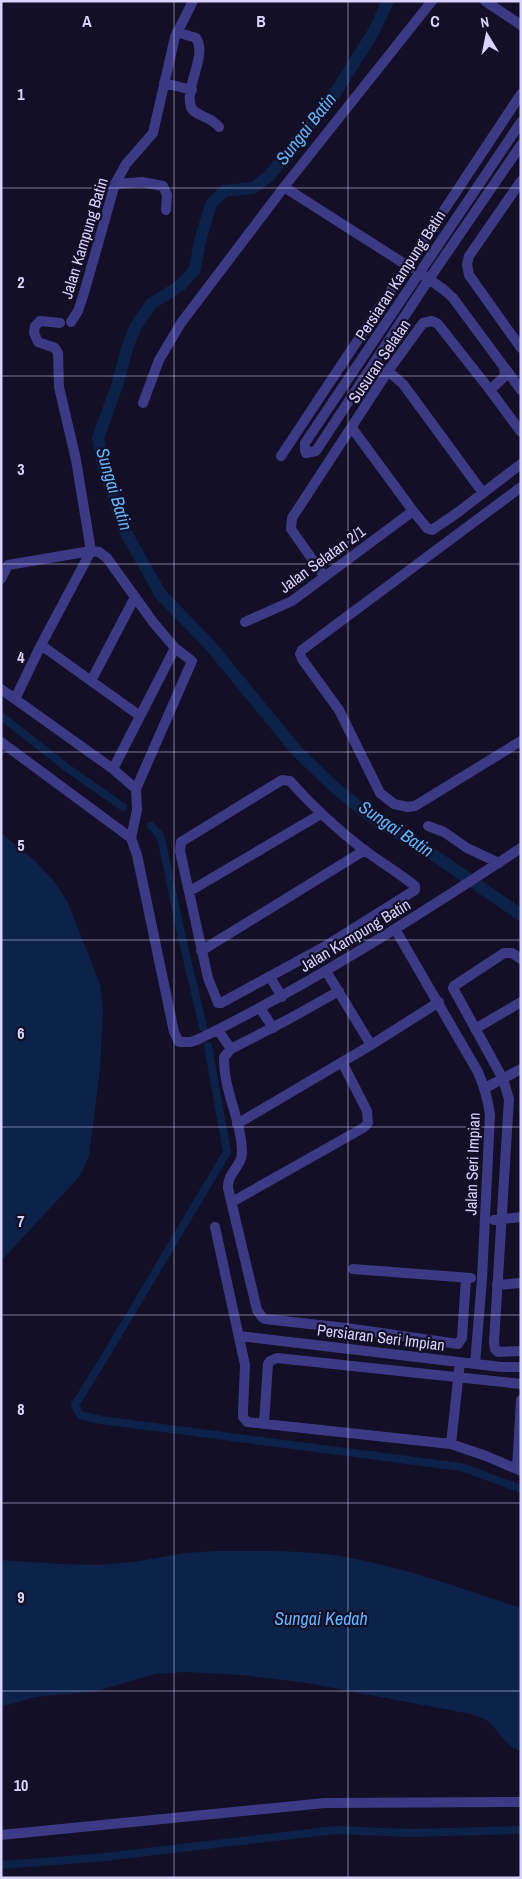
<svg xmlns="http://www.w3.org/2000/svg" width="522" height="1879" font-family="'Archivo Narrow',sans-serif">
<rect width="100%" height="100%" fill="#130f26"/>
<!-- water -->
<path fill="#0c2248" d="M1,833L34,860L54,881L68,903L100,984L103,1009L100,1070L89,1156L80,1176L1,1261Z
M216,1551C253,1551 290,1550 326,1554C393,1563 457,1587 521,1608V1751C506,1746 501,1735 491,1724C484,1717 474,1715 465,1713L307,1683L242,1675L186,1672L156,1674L96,1691L35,1697L1,1707V1560L61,1564L98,1565L133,1562L186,1553Z"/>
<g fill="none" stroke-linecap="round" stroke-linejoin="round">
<!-- canal -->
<path stroke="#0c2248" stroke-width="8" d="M1,716L66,767L123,807
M151,826L159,834L162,842L180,929L203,1027
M208,1046L227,1152L106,1355L75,1405L80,1415L101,1420L461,1467L521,1489
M1,1865L96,1858L335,1830L410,1833L521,1830"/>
<!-- river -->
<path stroke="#0c2248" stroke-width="12" d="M388,1L374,31L334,95L269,176L253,188L224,191L211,204L200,241L195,269L181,285L151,304L136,326L128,345L117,386L98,438L103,465L125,531L161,595L209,644L296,750L334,787L370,816L438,858L521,915"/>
<!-- minor -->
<path stroke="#3d3a85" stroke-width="10" d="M485,1L521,25
M177,32L196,38C208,55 184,87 191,107C194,116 211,116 219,127
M164,83L192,90
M521,122L305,443V450L306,453L316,451L429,279L521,145
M521,181L469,256L467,264L469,275L521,348
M115,184L142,182L163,186L167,195L166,210
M284,187L411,268
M424,276L443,289L453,298L504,367L505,376L490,390
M71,322L78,311L84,293L115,184L126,164L153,133L175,37L193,1
M60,323L40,321L35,326L34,333L38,342L55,348L58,353L59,387L76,460L91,551
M374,363L388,371L403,384L483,493
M505,368L521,390
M143,403L159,360L181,323L284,187L432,1
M352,428L413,511L427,528L432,530L457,513L521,464
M281,456L521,94
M521,487L302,650L300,654L302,659L339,710L380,793L394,804L408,807L415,806L521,741
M324,576L291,529L292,518L388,371L423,323L432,321L438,324L490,390L521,432
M1,579L8,565L91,551L99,552L107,558L153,622L175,648L192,661L136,789L137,810L131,838
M245,622L292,601L413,511
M41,645L140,716
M91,681L135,597
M1,689L113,769L136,789
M15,699L41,645L91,551
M1,742L131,838L137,855L174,1032L179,1042H191L199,1039C311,984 416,917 521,848
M113,769L175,648
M282,780L290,781C312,806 337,829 364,850C381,862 399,873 415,886V890L324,947L221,1003H218L208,978L180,851L181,842Z
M428,826L444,832L467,848L499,863
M190,891L321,814
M395,929L478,1072C484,1086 488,1099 490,1115L482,1279L475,1364
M201,951L365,850
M521,959L512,953H504L454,986L453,988L503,1079L509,1099L494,1342L495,1349L498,1352L521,1351
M326,971L371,1045
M270,977L282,997
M339,991L287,1020L231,1049L224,1057C223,1090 242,1121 242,1153C242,1166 227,1173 228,1188L257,1310L262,1317L265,1319L346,1328L458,1344L462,1338L466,1278
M260,1008L273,1028
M475,1029L521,1002
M218,1030L231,1049
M485,1088L521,1069
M237,1124L371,1045L439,1002
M232,1202L363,1128L368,1123L367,1111L342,1062
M494,1220L521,1217
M215,1227L245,1365L243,1411V1417L247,1422L451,1444L486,1456L521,1471
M353,1269L471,1278
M497,1285L521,1283
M239,1336L501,1367H521
M264,1423L268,1364L270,1361L277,1358L521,1384
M451,1444L460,1362
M517,1469L521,1400
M1,1835L325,1803L521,1802"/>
</g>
<!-- grid -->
<path fill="none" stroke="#d9d4ff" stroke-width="1" stroke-opacity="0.55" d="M174,1V1878M348,1V1878M1,188H521M1,376H521M1,564H521M1,752H521M1,940H521M1,1127H521M1,1315H521M1,1503H521M1,1691H521"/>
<g text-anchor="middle" stroke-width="4.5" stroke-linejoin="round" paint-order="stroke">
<!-- street labels -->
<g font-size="16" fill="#d9d4ff" stroke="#130f26">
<text transform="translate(84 238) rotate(-73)" y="6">Jalan Kampung Batin</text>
<text transform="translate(400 275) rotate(-57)" y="6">Persiaran Kampung Batin</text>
<text transform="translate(379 361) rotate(-56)" y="6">Susuran Selatan</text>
<text transform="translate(322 559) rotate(-36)" y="6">Jalan Selatan 2/1</text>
<text transform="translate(355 935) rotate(-31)" y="6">Jalan Kampung Batin</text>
<text transform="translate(472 1164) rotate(-88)" y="6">Jalan Seri Impian</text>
<text transform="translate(381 1337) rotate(7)" y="6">Persiaran Seri Impian</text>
</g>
<!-- water labels -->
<g font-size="18" font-style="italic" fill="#62b6ff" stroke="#130f26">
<text transform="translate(306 129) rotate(-52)" y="6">Sungai Batin</text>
<text transform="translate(114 489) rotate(73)" y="6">Sungai Batin</text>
<text transform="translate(396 829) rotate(34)" y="6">Sungai Batin</text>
<text x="321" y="1625">Sungai Kedah</text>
</g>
</g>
<g font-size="16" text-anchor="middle" font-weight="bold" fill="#d9d4ff" stroke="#130f26" stroke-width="4.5" stroke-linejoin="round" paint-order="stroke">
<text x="87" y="27">A</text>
<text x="261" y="27">B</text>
<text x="435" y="27">C</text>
<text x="21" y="100">1</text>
<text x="21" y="288">2</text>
<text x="21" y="475">3</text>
<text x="21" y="663">4</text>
<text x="21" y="851">5</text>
<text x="21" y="1039">6</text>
<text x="21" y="1227">7</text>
<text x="21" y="1415">8</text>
<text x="21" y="1603">9</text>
<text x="21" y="1791">10</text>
</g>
<!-- border -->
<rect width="522" height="1879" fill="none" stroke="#d9d4ff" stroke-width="5"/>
<!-- north arrow -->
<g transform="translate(487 35) rotate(350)" stroke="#130f26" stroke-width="4" paint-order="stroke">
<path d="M0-4L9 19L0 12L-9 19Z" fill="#d9d4ff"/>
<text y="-8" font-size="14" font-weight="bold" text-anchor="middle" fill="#d9d4ff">N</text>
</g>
</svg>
